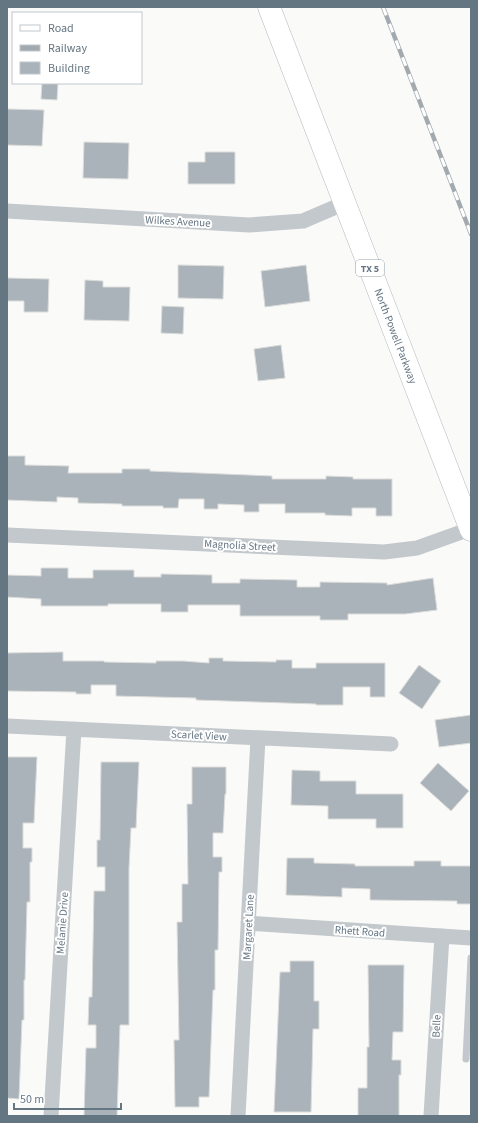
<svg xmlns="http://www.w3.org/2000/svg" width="478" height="1123" font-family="'Source Sans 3',sans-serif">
<rect width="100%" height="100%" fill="#fafaf8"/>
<!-- building -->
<path fill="#aab3b9" stroke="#dcdcda" d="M42,83H58L57,100L41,99Z
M7,109L44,110L42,146L7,145Z
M84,142L129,143L128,179L83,178Z
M205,152H235V184H188V162H205Z
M178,265L224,266L223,299L178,298Z
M306,265L310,301L265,307L261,271Z
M7,278L49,279L48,312H24V301H7Z
M85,280L103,281V287H130L129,321L84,320Z
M162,306L184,307L183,334L161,333Z
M281,345L285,378L258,381L254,349Z
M7,456H25V465L69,466L68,473H122V469H150V471L272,476V479H326V476L353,477V479H392V516H376V508H352V516L325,515V513H285V504H259V512H244V505L218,504V509H204V499H179L178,508H163V506H122V504L78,503V498L57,497V502L7,500Z
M41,568H68V578H93V570H134V577H161V574L212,575V583H240V579L297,580V587H320V582L387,583V585L433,578L437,610L405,614H348V620H320V616H240V605H188V612H161V604H108V606H41V599L7,597V575L41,576Z
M63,652V661H104V662L156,663V661H183L209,663V658H223V661L276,662V660H292V668H316V663H385V697H370V687H343V705H316V704L196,700V698L116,696V685H91V694H76V692L7,691V653Z
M419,665L441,681L422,709L399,693Z
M471,715V743L439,747L435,720Z
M7,757H37L34,823H23V848H32V862H30V902H27L25,980H24V1020H22L19,1099L7,1098Z
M101,762H139L136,828H131L129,868V1025H120L117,1116H84L86,1048H96V1025H88L89,997H92L94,891H105V867H97V840H100Z
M438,763L469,791L451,811L420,783Z
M192,767H226V794H225L223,833H213V857H222V872H219L218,950H215V990H213L209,1097H199V1107H175L174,1040H179L177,922H182V884H188L187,804H192Z
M292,770L320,771V781H356V794H403V828H376V819H328V806L291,805Z
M287,858H314V863L355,864V866H414V861H441V866H471V904H457V901L370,900V889L342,888V897L286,895Z
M290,961H314V1001H319V1029H313L311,1112H274L280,972H290Z
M368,965H404L403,1032H393L392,1060H401V1075H399V1116H358V1088H367V1047H369Z"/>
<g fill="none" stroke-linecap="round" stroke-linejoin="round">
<!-- primary casing -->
<g stroke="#b5babe" stroke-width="23">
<path id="primary" d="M269,7L471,530"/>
</g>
<!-- service -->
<path stroke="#c3c8cc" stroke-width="7" d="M466,1059L471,958"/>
<!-- minor -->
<path stroke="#c3c8cc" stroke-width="15" d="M7,211L249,225L303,221L345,203
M7,535L384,552L417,548L470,529
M7,726L391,744
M248,923L471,938
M51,1116L74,729
M238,1116L258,738
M431,1116L442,936"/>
<!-- primary -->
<use href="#primary" stroke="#fff" stroke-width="22"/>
<!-- rail casing -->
<g stroke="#a2aab0" stroke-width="4.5">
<path id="rail" d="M383,7L471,234"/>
</g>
<!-- rail -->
<use href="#rail" stroke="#fff" stroke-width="3" stroke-dasharray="9" stroke-linecap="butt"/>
</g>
<g text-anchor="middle" stroke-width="4" stroke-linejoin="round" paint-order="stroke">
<!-- shield labels -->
<rect fill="#fff" stroke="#939fa8" stroke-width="1" x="356" y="260" width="28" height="16" rx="3"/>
<g font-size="10" font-weight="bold" fill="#657683">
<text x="370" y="272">TX 5</text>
</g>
<!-- street labels -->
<g font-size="11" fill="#657683" stroke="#fff">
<text transform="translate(178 221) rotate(3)" y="4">Wilkes Avenue</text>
<text transform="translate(396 336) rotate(69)" y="4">North Powell Parkway</text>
<text transform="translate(240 545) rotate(3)" y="4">Magnolia Street</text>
<text transform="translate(199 735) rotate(3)" y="4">Scarlet View</text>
<text transform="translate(62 923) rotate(-86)" y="4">Melanie Drive</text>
<text transform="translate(248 927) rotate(-87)" y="4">Margaret Lane</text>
<text transform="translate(360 931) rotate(4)" y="4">Rhett Road</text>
<text transform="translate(436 1026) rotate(-87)" y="4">Belle</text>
</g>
</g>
<!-- border -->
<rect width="478" height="1123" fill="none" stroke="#657683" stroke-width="16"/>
<!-- legend -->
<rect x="12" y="12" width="130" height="72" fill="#ffffff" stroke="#c1c8cd"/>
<rect x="20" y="25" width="20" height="6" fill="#ffffff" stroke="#c1c8cd"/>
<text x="48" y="32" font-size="12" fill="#657683">Road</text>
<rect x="20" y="45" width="20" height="6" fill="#a2aab0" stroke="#c1c8cd"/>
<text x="48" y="52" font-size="12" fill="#657683">Railway</text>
<rect x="20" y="62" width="20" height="12" fill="#aab3b9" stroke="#c1c8cd"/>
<text x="48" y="72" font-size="12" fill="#657683">Building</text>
<!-- scale -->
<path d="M14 1103v6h107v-6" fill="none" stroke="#657683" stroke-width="2"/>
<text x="20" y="1103" font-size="12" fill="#657683" stroke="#ffffff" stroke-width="3" paint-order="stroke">50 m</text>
</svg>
